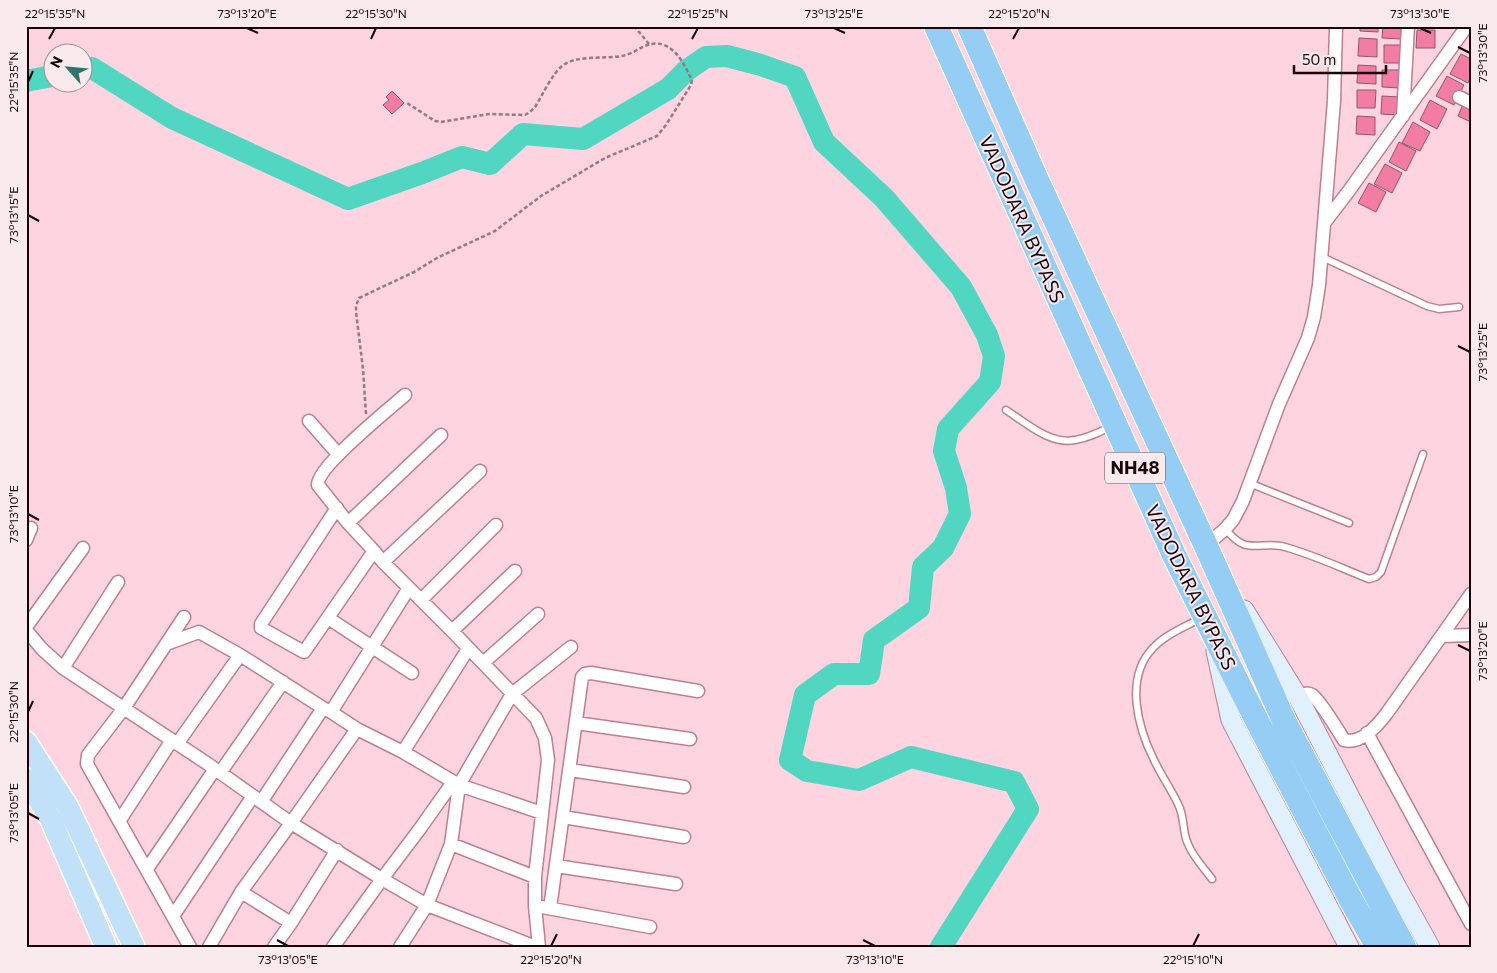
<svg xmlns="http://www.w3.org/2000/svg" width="1497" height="973" font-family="Commissioner,sans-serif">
<rect width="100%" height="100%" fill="#fdd4df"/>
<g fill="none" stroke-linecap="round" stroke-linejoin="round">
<!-- river -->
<path stroke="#50d6c1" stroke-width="22" d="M82,70L92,68L172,118L348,199L422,173L462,157L490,164L523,134L583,139L668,89L687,70L706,57L727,56L761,65L795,77L824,142L884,198L961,287L987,335L994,356L990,382L948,429L944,451L956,488L960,514L943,548L923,567L919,608L874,640L869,674H834L805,695L790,760L807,771L859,780L911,757L1014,782L1028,809L941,947
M26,81L52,76"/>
</g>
<!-- building -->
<path fill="#f27ca3" stroke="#915769" d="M1360,26H1378V32L1360,31Z
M1383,26H1401V39L1382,38Z
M1417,30H1435V48H1416Z
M1359,38L1377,39V57L1358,56Z
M1384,45H1402V63H1384Z
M1461,54L1471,59V77L1468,83L1450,74Z
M1358,65L1376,66V84L1357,83Z
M1382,70H1400V88L1382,87Z
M1447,76L1464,85L1454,105L1436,96Z
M1357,90H1376L1375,108H1357Z
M392,91L404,103L392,114L383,105L389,100L386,97Z
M1382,96L1400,97L1399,115L1381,114Z
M1430,100L1447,109L1437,129L1420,120Z
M1464,102L1471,106V122L1458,116Z
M1357,116L1375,117V135L1356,134Z
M1413,122L1430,132L1420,151L1402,143Z
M1399,142L1416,151L1406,171L1389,162Z
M1385,164L1402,173L1392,193L1374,184Z
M1369,183L1386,192L1376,212L1358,203Z"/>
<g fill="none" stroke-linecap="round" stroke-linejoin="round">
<!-- lane casing -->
<g stroke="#bd7f91" stroke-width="9">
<path id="lane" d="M1322,257L1427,306L1439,309L1459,307
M1006,410C1026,423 1050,445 1075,440C1088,438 1100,432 1112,426
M1249,483L1349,523
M1225,529C1231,535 1235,541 1243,544C1255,549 1271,542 1285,547C1314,555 1341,568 1369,579L1376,577L1381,572L1423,454
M1201,618C1185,627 1166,634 1153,648C1124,678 1138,728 1154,760C1161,775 1171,789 1178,804C1185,817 1182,832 1188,844C1193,857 1204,868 1212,879"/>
</g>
<!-- street casing -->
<g stroke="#bd7f91" stroke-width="15">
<path id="street" d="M1459,97L1471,103
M1403,116L1408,26
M1325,222L1348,192L1467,26
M405,395C389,409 316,468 318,485L348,523L374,551L383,562L452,631L536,718L545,738L548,760L535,877V906L539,947
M309,421L338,454
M337,508L261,624V628L304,652L374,551
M348,523L441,435
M26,540L31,528
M1206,546L1225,529L1233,520L1243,501L1279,404L1308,338L1314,317L1319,285L1334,101L1336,26
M383,562L480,471
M421,600L496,525
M184,617L124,708L88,755L87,764L190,947
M328,618L412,673
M26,627L83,548
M26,630L42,649L63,668L208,764L291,823L241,892L209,947
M452,631L515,571
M1442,636L1471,635
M166,644L199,632L240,655
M483,663L538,614
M63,668L118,582
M1298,697C1303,694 1307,692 1312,695C1319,699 1339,732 1344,740C1361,745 1378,725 1387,713L1471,594
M331,712L409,588
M576,723L690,739
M357,729L403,752L459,785L512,694L571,647
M1367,733L1471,924
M177,744L240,655L323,708L331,712L357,729L291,823L382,879L333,947
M403,752L468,649
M570,770L684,787
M220,773L283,682
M453,782L419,830L382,879L427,905L536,947
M261,802L323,708
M563,817L684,837
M120,820L172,740
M451,844L459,785L542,813
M556,866L676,884
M147,869L215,769
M241,892L291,923
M542,907L650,927
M550,908L582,677L585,674L591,673L698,691
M173,916L253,796
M274,947L291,923L337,850
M400,947L427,905L451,844L535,877"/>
</g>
<!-- secondary casing -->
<g stroke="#bd7f91" stroke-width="21">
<path id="secondary" d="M1244,610L1298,697L1396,886L1430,947
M1216,651L1231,720L1349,947"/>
</g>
<!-- primary casing -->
<g stroke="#fff" stroke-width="24">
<path id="primary" d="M26,742L68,807L134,947
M26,779L51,820L106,947"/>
</g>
<!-- highway casing -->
<g stroke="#fff" stroke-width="26">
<path id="highway" d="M936,26L1174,555L1258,723L1351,900L1378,947
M969,26L1036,178L1206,546L1285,723L1404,947"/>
</g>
<!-- path -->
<path stroke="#987881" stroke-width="2.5" stroke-dasharray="4 2.5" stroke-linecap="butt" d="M634,26L649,44
M366,414L363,369L356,312V306L359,298L414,272L437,258L495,231L541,196L605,158L657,136L666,125L691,85L692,80C685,67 679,51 664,45C647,39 638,53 622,56C605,59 575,55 562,66C552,74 542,96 535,107L530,112L525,115L489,114L441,122L435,121L407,103"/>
<!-- lane -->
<use href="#lane" stroke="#fff" stroke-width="6"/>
<!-- street -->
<use href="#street" stroke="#fff" stroke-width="12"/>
<!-- secondary -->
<use href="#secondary" stroke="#e0f0fc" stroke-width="19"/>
<!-- primary -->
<use href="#primary" stroke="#c0e1f8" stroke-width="21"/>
<!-- highway -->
<use href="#highway" stroke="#96cdf4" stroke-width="24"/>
</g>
<!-- ticks -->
<path fill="none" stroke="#19040b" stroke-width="2" d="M247,28L258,33M834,28L845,33M1420,28L1431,33M49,39L55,28M371,39L376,28M692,39L698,28M1013,39L1019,28M1458,47L1470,53M28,82L33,71M28,215L39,221M1458,346L1470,352M28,514L39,520M1458,645L1470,651M28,712L33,701M28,813L39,819M277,940L288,946M863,940L875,946M551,946L557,934M1193,946L1199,934"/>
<g text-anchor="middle" stroke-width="4" stroke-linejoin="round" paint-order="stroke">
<!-- shield labels -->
<rect fill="#f8eaed" stroke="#5c494f" stroke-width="1" x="1105" y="452.5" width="60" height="31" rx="4"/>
<g font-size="18" font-weight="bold" fill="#19040b">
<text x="1135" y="474">NH48</text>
</g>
<!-- street labels -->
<g font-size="19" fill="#19040b" stroke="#f8eaed">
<text transform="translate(1022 219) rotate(66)" y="7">VADODARA BYPASS</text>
<text transform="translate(1191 587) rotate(64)" y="7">VADODARA BYPASS</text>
</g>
</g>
<!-- border -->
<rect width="1497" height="973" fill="none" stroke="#f8eaed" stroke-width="55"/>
<!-- north arrow -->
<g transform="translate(68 68) rotate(297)"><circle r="24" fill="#f8eaed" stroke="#9f8e93"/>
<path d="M0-4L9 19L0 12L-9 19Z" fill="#307569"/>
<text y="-8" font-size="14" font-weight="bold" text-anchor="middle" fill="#19040b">N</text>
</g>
<!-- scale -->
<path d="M1294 65v8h92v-8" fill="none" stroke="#19040b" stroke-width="2.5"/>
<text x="1302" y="65" font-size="15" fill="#19040b" stroke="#f8eaed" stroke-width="4" paint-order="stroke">50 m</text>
<rect x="28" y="28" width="1442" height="918" fill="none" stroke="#19040b" stroke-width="2"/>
<g font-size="12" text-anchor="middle" fill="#19040b">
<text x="55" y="18">22°15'35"N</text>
<text x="247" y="18">73°13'20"E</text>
<text x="376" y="18">22°15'30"N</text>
<text x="698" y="18">22°15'25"N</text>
<text x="834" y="18">73°13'25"E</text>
<text x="1019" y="18">22°15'20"N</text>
<text x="1420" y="18">73°13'30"E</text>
<text transform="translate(1483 53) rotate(-90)" y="4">73°13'30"E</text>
<text transform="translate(14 82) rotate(-90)" y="4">22°15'35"N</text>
<text transform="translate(14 215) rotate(-90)" y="4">73°13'15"E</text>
<text transform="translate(1483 352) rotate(-90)" y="4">73°13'25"E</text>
<text transform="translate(14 514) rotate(-90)" y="4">73°13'10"E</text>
<text transform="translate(1483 651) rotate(-90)" y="4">73°13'20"E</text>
<text transform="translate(14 712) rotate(-90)" y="4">22°15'30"N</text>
<text transform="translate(14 813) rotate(-90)" y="4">73°13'05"E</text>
<text x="288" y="964">73°13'05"E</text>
<text x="551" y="964">22°15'20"N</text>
<text x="875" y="964">73°13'10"E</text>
<text x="1193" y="964">22°15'10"N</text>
</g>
</svg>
